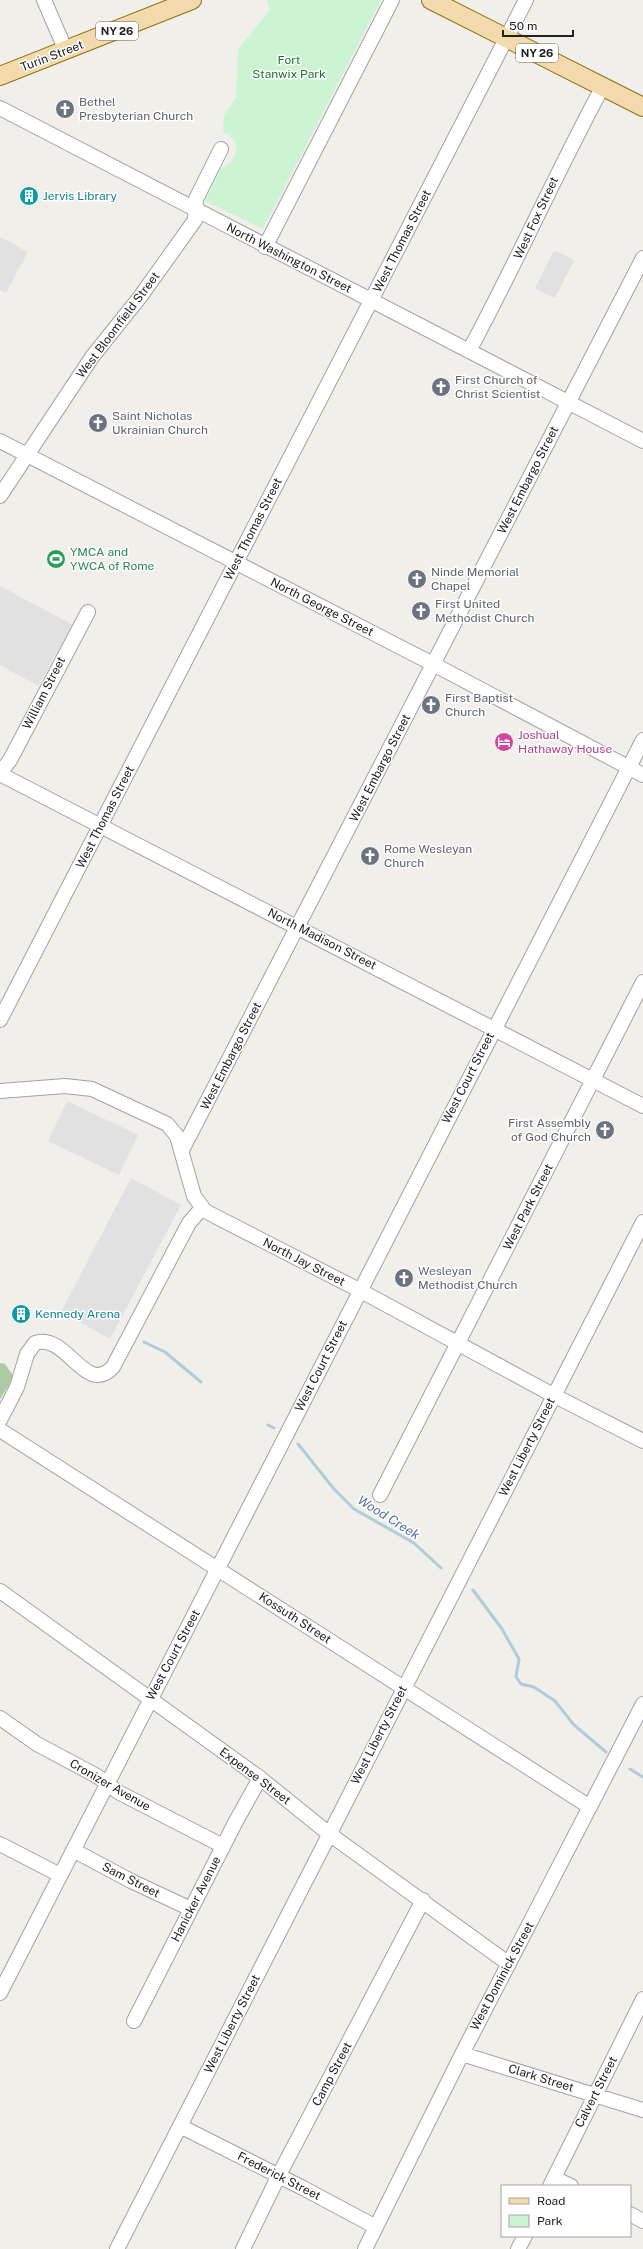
<svg xmlns="http://www.w3.org/2000/svg" width="643" height="2249" font-family="'Public Sans',sans-serif">
<rect width="100%" height="100%" fill="#f1efe9"/>
<!-- forest -->
<path fill="#abcba3" d="M0,1363L5,1364L14,1377L0,1399Z"/>
<!-- park -->
<path fill="#ccf4d3" d="M267,0H381L263,229L203,200C206,192 209,183 213,176C221,165 236,165 236,148C236,139 230,136 223,132L224,115L236,97L238,49L270,10Z"/>
<!-- parking -->
<path fill="#e1e1e1" d="M0,237L28,252L6,293L0,290Z
M554,250L574,260L555,298L535,289Z
M0,586L73,625L38,686L0,665Z
M67,1101L138,1135L119,1175L48,1141Z
M131,1178L181,1205L110,1339L61,1312Z"/>
<g fill="none" stroke-linecap="round" stroke-linejoin="round">
<!-- stream -->
<path stroke="#afccd9" stroke-width="3" d="M144,1342L165,1352L201,1382
M268,1425L274,1428
M298,1444L334,1489L354,1509L414,1543L441,1568
M473,1590L502,1629L519,1659L516,1677L521,1684L534,1687L555,1701L574,1725L606,1752
M630,1769L643,1777"/>
<!-- minor casing -->
<g stroke="#a2a2a2" stroke-width="16">
<path id="minor" d="M44,0L66,51
M0,108L643,441
M265,247L392,0
M469,351C516,264 556,173 603,86
M0,441L433,664L643,775
M0,496L92,357L140,297L195,220L196,199L221,149
M0,773L10,760L88,612
M0,774L643,1106
M0,1020L526,0
M0,1091L65,1086L92,1089L167,1124L177,1136L194,1196L205,1211L361,1291L553,1395L643,1441
M182,1150L643,258
M0,1420L17,1387L27,1354L35,1343C67,1332 85,1397 113,1367L189,1223L202,1208
M0,1430C197,1555 393,1682 590,1807
M380,1495L643,982
M0,1591L260,1778L328,1833L509,1964
M0,1718L37,1744L97,1776L118,1792L223,1846
M0,1844L60,1875
M73,1850L131,1881L191,1909
M0,1993L643,740
M134,2021L235,1823L260,1778
M462,2054L643,2110
M180,2126L303,2188L376,2227
M554,2178L571,2186
M550,2186L643,1999
M630,2214L643,2221
M117,2249L643,1222
M243,2249L279,2175L423,1900
M365,2249L462,2054L643,1704
M518,2249L525,2236"/>
</g>
<!-- major casing -->
<g stroke="#8e6e11" stroke-width="20">
<path id="major" d="M431,0L643,107
M0,76L192,0"/>
</g>
<!-- minor -->
<use href="#minor" stroke="#fff" stroke-width="14"/>
<!-- major -->
<use href="#major" stroke="#f2daac" stroke-width="18"/>
</g>
<!-- icons -->
<defs>
<g id="church-disc" transform="scale(1)"><circle r="9.5" fill="#6b7280" stroke="#fff"/><path d="M-1.2-6h2.4v3.5h3.3v2.4h-3.3V6h-2.4V-.1h-3.3v-2.4h3.3Z" fill="#fff"/></g>
<g id="building-disc" transform="scale(1)"><circle r="9.5" fill="#0f9aa8" stroke="#fff"/><path d="M-4-6H4V6H1V3H-1V6H-4ZM-2.5-4.3h1.7v1.8h-1.7ZM.8-4.3h1.7v1.8H.8ZM-2.5-1h1.7V.8h-1.7ZM.8-1h1.7V.8H.8Z" fill="#fff"/></g>
<g id="stadium-disc" transform="scale(1)"><circle r="9.5" fill="#2e9e5b" stroke="#fff"/><path d="M0-5a6.5 5 0 1 0 0 10a6.5 5 0 1 0 0-10ZM-3.5-1.8h7v3.6h-7Z" fill="#fff"/></g>
<g id="hotel-disc" transform="scale(1)"><circle r="9.5" fill="#d1479c" stroke="#fff"/><path d="M-6-4.5h1.5V1H6V5H4.5V3h-9V5H-6ZM-4 0a1.8 1.8 0 1 1 3.6 0ZM.5 0V-2.5h3Q6-2.5 6 0Z" fill="#fff"/></g>
</defs>
<g fill-rule="evenodd">
<use href="#church-disc" x="65" y="109"/>
<use href="#building-disc" x="29" y="196"/>
<use href="#church-disc" x="441" y="387"/>
<use href="#church-disc" x="98" y="423"/>
<use href="#stadium-disc" x="56" y="559"/>
<use href="#church-disc" x="417" y="579"/>
<use href="#church-disc" x="421" y="611"/>
<use href="#church-disc" x="431" y="705"/>
<use href="#hotel-disc" x="504" y="742"/>
<use href="#church-disc" x="370" y="856"/>
<use href="#church-disc" x="605" y="1130"/>
<use href="#church-disc" x="404" y="1278"/>
<use href="#building-disc" x="21" y="1314"/>
</g>
<g text-anchor="middle" stroke-width="3" stroke-linejoin="round" paint-order="stroke">
<!-- shield labels -->
<g fill="#fff" stroke="#646464" stroke-width="1">
<rect x="96" y="22" width="42" height="18" rx="3"/>
<rect x="516" y="44" width="42" height="18" rx="3"/>
</g>
<g font-size="11" font-weight="bold" fill="#212121">
<text x="117" y="35">NY 26</text>
<text x="537" y="57">NY 26</text>
</g>
<!-- street labels -->
<g font-size="12" fill="#212121" stroke="#fff">
<text transform="translate(52 56) rotate(-21)" y="4">Turin Street</text>
<text transform="translate(536 218) rotate(-65)" y="4">West Fox Street</text>
<text transform="translate(402 241) rotate(-63)" y="4">West Thomas Street</text>
<text transform="translate(289 258) rotate(27)" y="4">North Washington Street</text>
<text transform="translate(118 325) rotate(-53)" y="4">West Bloomfield Street</text>
<text transform="translate(528 480) rotate(-63)" y="4">West Embargo Street</text>
<text transform="translate(253 529) rotate(-63)" y="4">West Thomas Street</text>
<text transform="translate(322 607) rotate(27)" y="4">North George Street</text>
<text transform="translate(44 693) rotate(-63)" y="4">William Street</text>
<text transform="translate(380 768) rotate(-63)" y="4">West Embargo Street</text>
<text transform="translate(105 817) rotate(-63)" y="4">West Thomas Street</text>
<text transform="translate(322 939) rotate(27)" y="4">North Madison Street</text>
<text transform="translate(231 1056) rotate(-63)" y="4">West Embargo Street</text>
<text transform="translate(468 1078) rotate(-63)" y="4">West Court Street</text>
<text transform="translate(528 1207) rotate(-63)" y="4">West Park Street</text>
<text transform="translate(304 1262) rotate(27)" y="4">North Jay Street</text>
<text transform="translate(321 1366) rotate(-63)" y="4">West Court Street</text>
<text transform="translate(527 1447) rotate(-63)" y="4">West Liberty Street</text>
<text transform="translate(295 1618) rotate(33)" y="4">Kossuth Street</text>
<text transform="translate(173 1655) rotate(-62)" y="4">West Court Street</text>
<text transform="translate(379 1735) rotate(-63)" y="4">West Liberty Street</text>
<text transform="translate(255 1776) rotate(37)" y="4">Expense Street</text>
<text transform="translate(110 1785) rotate(30)" y="4">Cronizer Avenue</text>
<text transform="translate(131 1880) rotate(27)" y="4">Sam Street</text>
<text transform="translate(196 1899) rotate(-63)" y="4">Hanicker Avenue</text>
<text transform="translate(502 1976) rotate(-62)" y="4">West Dominick Street</text>
<text transform="translate(232 2024) rotate(-63)" y="4">West Liberty Street</text>
<text transform="translate(332 2074) rotate(-62)" y="4">Camp Street</text>
<text transform="translate(541 2078) rotate(17)" y="4">Clark Street</text>
<text transform="translate(596 2092) rotate(-63)" y="4">Calvert Street</text>
<text transform="translate(279 2176) rotate(27)" y="4">Frederick Street</text>
</g>
<!-- park labels -->
<g font-size="12" fill="#197628" stroke="#fff">
<text x="289" y="64">Fort<tspan x="289" dy="14">Stanwix Park</tspan></text>
</g>
<!-- worship labels -->
<g font-size="12" fill="#5b616d" stroke="#fff" text-anchor="start">
<text x="79" y="106">Bethel<tspan x="79" dy="14">Presbyterian Church</tspan></text>
<text x="455" y="384">First Church of<tspan x="455" dy="14">Christ Scientist</tspan></text>
<text x="112" y="420">Saint Nicholas<tspan x="112" dy="14">Ukrainian Church</tspan></text>
<text x="431" y="576">Ninde Memorial<tspan x="431" dy="14">Chapel</tspan></text>
<text x="435" y="608">First United<tspan x="435" dy="14">Methodist Church</tspan></text>
<text x="445" y="702">First Baptist<tspan x="445" dy="14">Church</tspan></text>
<text x="384" y="853">Rome Wesleyan<tspan x="384" dy="14">Church</tspan></text>
<text x="591" y="1127" text-anchor="end">First Assembly<tspan x="591" dy="14">of God Church</tspan></text>
<text x="418" y="1275">Wesleyan<tspan x="418" dy="14">Methodist Church</tspan></text>
</g>
<!-- culture labels -->
<g font-size="12" fill="#0d838f" stroke="#fff" text-anchor="start">
<text x="43" y="200">Jervis Library</text>
<text x="35" y="1318">Kennedy Arena</text>
</g>
<!-- leisure labels -->
<g font-size="12" fill="#27864d" stroke="#fff" text-anchor="start">
<text x="70" y="556">YMCA and<tspan x="70" dy="14">YWCA of Rome</tspan></text>
</g>
<!-- hotel labels -->
<g font-size="12" fill="#b23c85" stroke="#fff" text-anchor="start">
<text x="518" y="739">Joshual<tspan x="518" dy="14">Hathaway House</tspan></text>
</g>
<!-- water labels -->
<g font-size="13" font-style="italic" fill="#5474a0" stroke="#fff">
<text transform="translate(389 1517) rotate(32)" y="5">Wood Creek</text>
</g>
</g>
<!-- legend -->
<rect x="501" y="2185" width="130" height="52" fill="#ffffff" stroke="#a6a6a6"/>
<rect x="509" y="2198" width="20" height="6" fill="#f2daac" stroke="#a6a6a6"/>
<text x="537" y="2205" font-size="12" fill="#212121">Road</text>
<rect x="509" y="2215" width="20" height="12" fill="#ccf4d3" stroke="#a6a6a6"/>
<text x="537" y="2225" font-size="12" fill="#212121">Park</text>
<!-- scale -->
<path d="M503 30v6h70v-6" fill="none" stroke="#212121" stroke-width="2"/>
<text x="509" y="30" font-size="12" fill="#212121" stroke="#ffffff" stroke-width="3" paint-order="stroke">50 m</text>
</svg>
